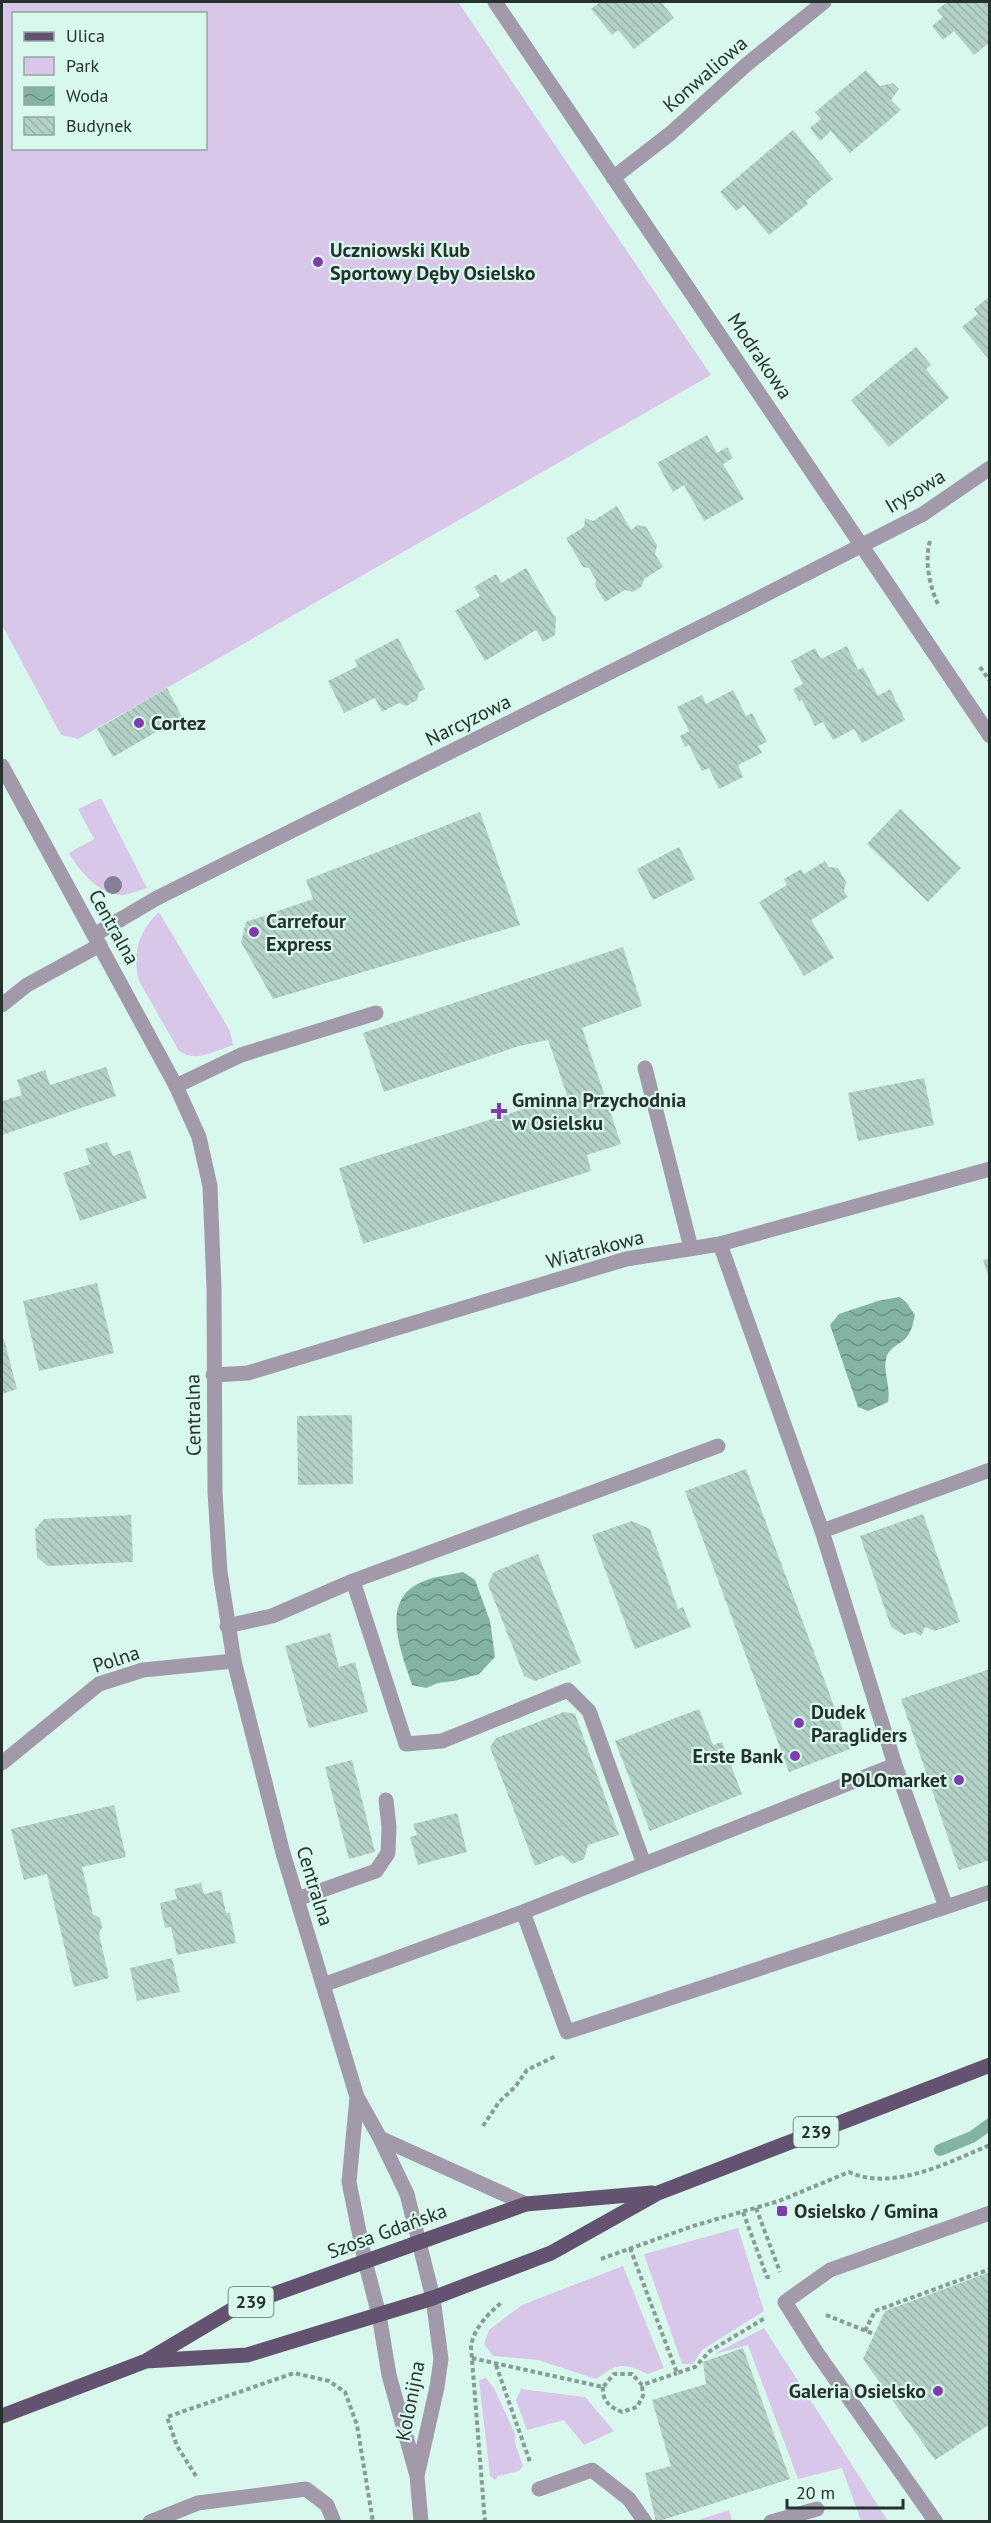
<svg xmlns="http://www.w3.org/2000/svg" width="991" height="2523" font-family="'PT Sans',sans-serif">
<defs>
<pattern id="water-waves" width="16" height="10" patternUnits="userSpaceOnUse" patternTransform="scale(1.5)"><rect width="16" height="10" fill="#82b3a3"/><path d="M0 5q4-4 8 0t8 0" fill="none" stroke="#6a9285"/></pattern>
<pattern id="building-back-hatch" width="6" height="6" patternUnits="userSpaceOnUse" patternTransform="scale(1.5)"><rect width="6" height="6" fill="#b3d1c7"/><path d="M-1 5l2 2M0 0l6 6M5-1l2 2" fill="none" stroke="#9ab4ab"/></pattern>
</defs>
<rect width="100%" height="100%" fill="#d9f8ed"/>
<!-- green -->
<path fill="#d9c7e9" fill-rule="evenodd" d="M2,2H458L711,375L78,739L61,735L2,625ZM14,14H206V148H14Z
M101,798L147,888C140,890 131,894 124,895C100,896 79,871 69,853L94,839L78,809Z
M159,912L230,1031L233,1045C215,1051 196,1063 179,1051L139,981C132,954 138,931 159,912Z
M738,2228L764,2311L702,2350L693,2364H682L644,2254Z
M623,2266L664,2368L648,2374C623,2362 618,2363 596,2379L538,2360L493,2356L484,2344L489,2330L522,2305Z
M764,2328L888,2521H861L842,2468L798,2479L748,2345L714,2354Z
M486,2378L494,2388L515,2434V2443L523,2466L519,2471L498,2476L495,2480L490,2476L479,2380Z
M521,2389L585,2397L614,2431L584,2445L564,2420L527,2430L516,2400Z
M729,2510L732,2521H695Z"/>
<!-- water -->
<path fill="url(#water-waves)" d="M899,1297L906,1302L915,1315C913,1323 912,1331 906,1338C899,1345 888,1348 886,1359C883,1373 891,1387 888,1402L868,1411L858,1407L830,1325L839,1314L878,1301Z
M463,1572L475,1580L490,1621L495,1657L479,1674L454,1681L438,1683L426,1688L412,1685C402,1653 378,1600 422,1582C435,1576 450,1575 463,1572Z"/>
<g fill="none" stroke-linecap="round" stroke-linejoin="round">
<!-- stream -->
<path stroke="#82b3a3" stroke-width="12" d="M940,2150L972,2137L990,2124"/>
</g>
<!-- building -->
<path fill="url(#building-back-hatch)" d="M600,2H661L674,18L634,49L618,30L612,35L591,9Z
M947,2H990V42L974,55L954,31L943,40L932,26L943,17L937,10Z
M866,70L880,86L893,83L899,89L891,100L901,110L850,153L831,131L820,141L810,128L821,119L815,112Z
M793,130L833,179L806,201L808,204L769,235L744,205L736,211L720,192Z
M990,296V361L962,327L978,314L974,309Z
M916,347L931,365L926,369L949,398L889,447L851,400Z
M707,435L717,453L727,447L733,458L723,464L744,499L704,521L684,485L673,492L657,463Z
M617,506L631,530L638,525L646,527L657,545L655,554L663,567L644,579L641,587L632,592L625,590L605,602L595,585L596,580L589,568L583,567L566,538L584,527L585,518L593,521Z
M526,568L556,619L555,635L543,642L536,630L485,661L455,611L480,596L474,587L496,574L501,583Z
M398,638L425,689L419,692L417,700L406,706L399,703L382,712L375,698L344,713L328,681L358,666L355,660Z
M847,646L858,670L863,667L878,696L890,689L905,720L862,743L854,729L833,740L823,722L815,726L802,700L799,701L793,689L803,684L791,661L815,648L821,659Z
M167,688L182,717L113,757L97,729Z
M733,690L746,716L752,713L767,742L758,746L762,753L738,765L743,777L719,789L709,768L702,771L689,745L685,747L680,736L689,731L677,707L702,695L706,704Z
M900,809L961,868L928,902L867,844Z
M480,812L520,925L273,999L241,942L246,922L313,899L306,880Z
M679,847L695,879L653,900L637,869Z
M825,861L829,867L838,868L846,882L844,891L848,897L811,920L834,958L804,976L759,902L787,885L784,879L801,869L804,874Z
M623,947L642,1006L582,1028L621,1144L587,1155L591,1171L363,1244L339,1168L567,1095L548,1040L519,1046L384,1092L363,1033Z
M106,1067L116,1096L2,1135V1101L22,1095L17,1080L45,1070L50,1085Z
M924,1078L934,1125L858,1141L848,1093Z
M107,1142L113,1156L130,1150L147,1198L80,1221L63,1173L90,1164L85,1149Z
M990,1258V1278H989L983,1260Z
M97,1283L114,1353L39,1371L23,1301Z
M2,1339H4L17,1389L2,1394Z
M352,1415L353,1484L298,1485L297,1416Z
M746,1469L850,1749L789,1772L685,1491Z
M923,1514L960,1622L935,1631L925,1627L921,1636L914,1632L904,1635L891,1627L860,1536Z
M131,1515L133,1562L47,1566L37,1557L35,1529L44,1519Z
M632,1521L650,1529L678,1609L683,1607L691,1627L635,1649L592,1535Z
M538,1554L581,1663L535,1681L524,1676L488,1584L494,1572Z
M330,1633L339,1667L355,1662L368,1712L309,1728L285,1646Z
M990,1669V1860L959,1870L901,1699Z
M699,1709L713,1745L722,1742L742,1794L650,1831L615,1741Z
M564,1712L575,1714L619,1835L588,1845L584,1859L572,1864L562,1855L535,1866L490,1747L496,1738Z
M352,1760L375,1852L349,1859L325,1767Z
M114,1805L126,1857L82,1867L93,1914L100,1918L102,1927L99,1934L109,1978L74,1987L47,1874L24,1880L11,1829Z
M457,1813L467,1852L418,1865L410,1837L417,1835L413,1824Z
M201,1883L204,1894L221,1890L226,1913H230L236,1943L177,1955L171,1927L165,1928L160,1903L177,1899L174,1889Z
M172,1958L180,1992L137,2001L130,1968Z
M990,2272V2424L935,2460L863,2359L885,2311Z
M743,2348L790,2479L656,2522L645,2473L671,2466L652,2400L706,2384L703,2362Z"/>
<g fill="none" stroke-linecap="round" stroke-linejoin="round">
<!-- path -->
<path stroke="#869c94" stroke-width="4" stroke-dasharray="4.5 3" stroke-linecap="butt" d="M930,541C924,561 930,589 939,606
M980,667L990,681
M483,2126L499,2102L515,2087L527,2070L556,2056
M756,2208L780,2272
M743,2212L767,2277H772
M630,2248L677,2373L695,2367L710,2351L765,2318
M601,2259L693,2226L779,2201L849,2172C893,2192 949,2162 990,2145
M826,2315L874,2334
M865,2331L875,2311L990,2269
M472,2358L603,2387L614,2374H632L642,2385L677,2373
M496,2365L530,2462
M603,2387C602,2401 610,2407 622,2412L637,2407L643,2396L642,2385
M196,2476L177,2446L167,2417L294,2373L329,2381L345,2392L357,2425L373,2522
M485,2522L471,2347C473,2329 488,2314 501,2303"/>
<!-- service -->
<path stroke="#a29aaa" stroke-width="15" d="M645,1068L691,1248
M176,1086L241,1055L376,1013
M720,1244L822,1531L895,1765L946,1907L990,1892
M822,1531L990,1470
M353,1581L406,1744L442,1741L568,1690L589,1711L644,1864
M227,1626L272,1616L353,1581L718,1446
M297,1899L376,1871L388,1853L389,1827L386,1800
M523,1912L567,2032L946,1907
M323,1985L523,1912L895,1765
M539,2489L592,2470L629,2499L645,2522
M150,2522L198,2503L306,2489L327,2505L334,2522
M771,2522L817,2509
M936,2522L817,2353L785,2302L830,2270L990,2213"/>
<!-- minor -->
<path stroke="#a29aaa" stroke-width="15" d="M495,2L990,736
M613,178L671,133L746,65L824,2
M94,935L157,898L753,601L923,514L990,468
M2,1005L27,985L100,945
M213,1375L248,1373L626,1259L720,1244L990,1169
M2,1763L99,1684L143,1670L234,1661"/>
<!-- tertiary -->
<path stroke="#a29aaa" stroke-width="15" d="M2,766L176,1086L199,1137L210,1186L214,1288L215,1492L220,1572L234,1661L283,1853L357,2097L380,2138L407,2194L433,2298L441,2359L437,2387L417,2476
M357,2097L349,2182L365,2261L379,2315L389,2375L417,2476L421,2522
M380,2138L526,2204"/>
<!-- primary -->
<path stroke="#635370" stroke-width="15" d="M146,2361L247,2355L433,2298L551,2253L658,2193L990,2065
M2,2416L146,2361L235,2308L526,2204L652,2193"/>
</g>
<!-- trees -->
<circle fill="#828096" cx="113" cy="885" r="9"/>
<!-- markers -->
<g fill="#803bae" stroke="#d9f8ed" stroke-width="2">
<circle cx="318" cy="262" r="6"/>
<circle cx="139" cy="723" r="6"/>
<circle cx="254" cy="932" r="6"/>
<path d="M496 1102h6v6h6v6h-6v6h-6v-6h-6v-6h6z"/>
<circle cx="799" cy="1723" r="6"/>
<circle cx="795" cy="1756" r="6"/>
<circle cx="959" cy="1780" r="6"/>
<rect x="776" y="2205" width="12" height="12" rx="3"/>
<circle cx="938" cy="2391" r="6"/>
</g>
<g text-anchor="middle" stroke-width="4.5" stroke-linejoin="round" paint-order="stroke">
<!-- shield labels -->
<g fill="#d9f8ed" stroke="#5b6d67" stroke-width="1.5">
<rect x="793.5" y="2117" width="45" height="30" rx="4.5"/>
<rect x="228.5" y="2287" width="45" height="30" rx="4.5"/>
</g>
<g font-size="18" font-weight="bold" fill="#25312d">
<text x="816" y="2138">239</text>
<text x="251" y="2308">239</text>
</g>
<!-- street labels -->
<g font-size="20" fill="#25312d" stroke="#d9f8ed">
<text transform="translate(705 74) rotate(-41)" y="7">Konwaliowa</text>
<text transform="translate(760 356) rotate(56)" y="7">Modrakowa</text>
<text transform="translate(915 491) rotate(-31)" y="7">Irysowa</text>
<text transform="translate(468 720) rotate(-26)" y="7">Narcyzowa</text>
<text transform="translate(114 927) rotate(61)" y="7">Centralna</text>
<text transform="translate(595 1249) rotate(-15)" y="7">Wiatrakowa</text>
<text transform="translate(193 1415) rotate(-91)" y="7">Centralna</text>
<text transform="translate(116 1659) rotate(-18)" y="7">Polna</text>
<text transform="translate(315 1886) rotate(73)" y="7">Centralna</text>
<text transform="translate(387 2231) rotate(-20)" y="7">Szosa Gdańska</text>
<text transform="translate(410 2401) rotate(-79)" y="7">Kolonijna</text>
</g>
<!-- poi labels -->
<g font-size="20" font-weight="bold" fill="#25312d" stroke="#d9f8ed" text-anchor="start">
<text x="330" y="257">Uczniowski Klub<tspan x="330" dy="23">Sportowy Dęby Osielsko</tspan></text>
<text x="151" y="730">Cortez</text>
<text x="266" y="928">Carrefour<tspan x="266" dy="23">Express</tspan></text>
<text x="512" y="1107">Gminna Przychodnia<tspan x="512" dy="23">w Osielsku</tspan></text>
<text x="811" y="1719">Dudek<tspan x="811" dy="23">Paragliders</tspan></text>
<text x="783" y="1763" text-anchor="end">Erste Bank</text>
<text x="947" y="1787" text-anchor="end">POLOmarket</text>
<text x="794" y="2218">Osielsko / Gmina</text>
<text x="926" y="2398" text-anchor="end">Galeria Osielsko</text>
</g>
</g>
<!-- border -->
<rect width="991" height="2523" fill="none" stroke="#25312d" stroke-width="6"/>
<!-- legend -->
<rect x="12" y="12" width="195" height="138" fill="#d9f8ed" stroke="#91a8a0" stroke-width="1.5"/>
<rect x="24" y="32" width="30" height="9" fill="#635370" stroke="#91a8a0" stroke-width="1.5"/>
<text x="66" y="42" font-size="18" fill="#25312d">Ulica</text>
<rect x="24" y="57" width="30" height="18" fill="#d9c7e9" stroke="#91a8a0" stroke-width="1.5"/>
<text x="66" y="72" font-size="18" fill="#25312d">Park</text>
<rect x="24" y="87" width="30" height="18" fill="url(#water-waves)" stroke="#91a8a0" stroke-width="1.5"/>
<text x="66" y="102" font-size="18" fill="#25312d">Woda</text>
<rect x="24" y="117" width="30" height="18" fill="url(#building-back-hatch)" stroke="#91a8a0" stroke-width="1.5"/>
<text x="66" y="132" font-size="18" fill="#25312d">Budynek</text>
<!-- scale -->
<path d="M787 2499v9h116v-9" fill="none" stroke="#25312d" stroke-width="3"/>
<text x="796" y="2499" font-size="18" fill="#25312d" stroke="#d9f8ed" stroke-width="4.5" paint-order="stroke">20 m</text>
</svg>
